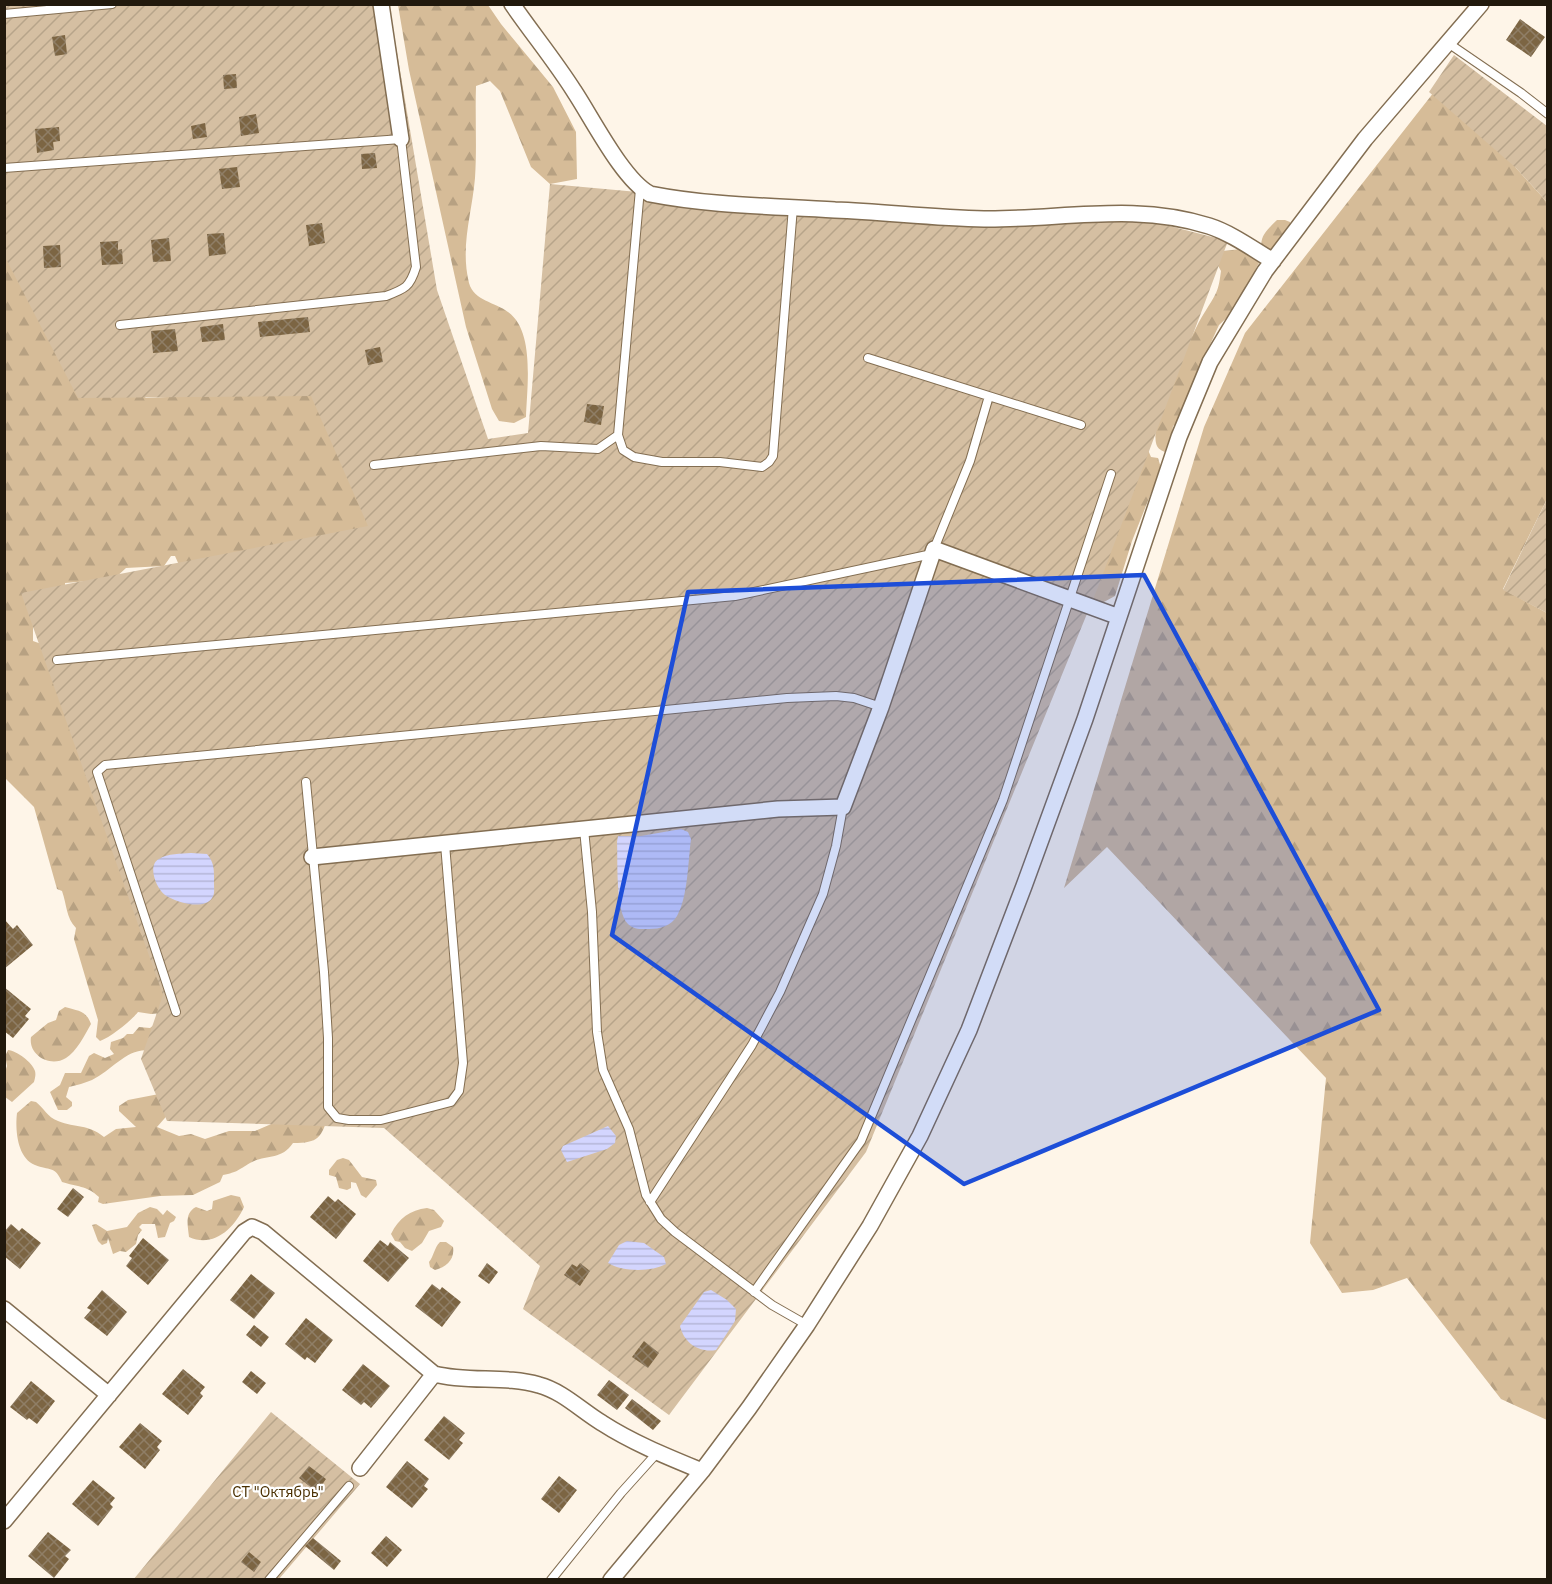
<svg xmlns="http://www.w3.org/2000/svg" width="1552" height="1584" font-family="'IBM Plex Sans',sans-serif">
<defs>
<pattern id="forest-firs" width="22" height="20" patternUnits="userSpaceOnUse" patternTransform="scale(1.5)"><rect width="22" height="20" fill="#d6bc98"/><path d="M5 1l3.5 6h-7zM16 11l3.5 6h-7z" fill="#b7a182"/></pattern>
<pattern id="garden-furrows" width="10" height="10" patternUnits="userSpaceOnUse" patternTransform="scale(1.5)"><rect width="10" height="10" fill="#d5bfa2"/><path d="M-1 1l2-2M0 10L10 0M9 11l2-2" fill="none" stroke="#b7a48a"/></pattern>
<pattern id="water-rules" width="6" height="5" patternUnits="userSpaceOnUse" patternTransform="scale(1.5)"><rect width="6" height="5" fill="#d3d5fe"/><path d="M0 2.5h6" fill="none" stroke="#b5b6d8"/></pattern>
<pattern id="building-cross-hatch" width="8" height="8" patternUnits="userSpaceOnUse" patternTransform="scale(1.5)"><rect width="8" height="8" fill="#7c6543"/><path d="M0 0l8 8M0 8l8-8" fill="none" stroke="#8f7e66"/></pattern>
</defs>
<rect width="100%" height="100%" fill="#fef5e8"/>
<!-- forest -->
<path fill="url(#forest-firs)" d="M398,5H488L501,24L553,87L576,132L577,179L550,184L531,167L500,91L490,81L476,86C475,117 477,148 475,178C472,214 460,246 469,283C474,301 495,302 508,312C535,331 527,387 526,417L514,423L499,421L492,409L466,327L409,70Z
M1456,64L1516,168L1547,202V499L1503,589L1547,613V1420L1501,1399L1407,1278L1373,1290L1342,1293L1310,1243L1326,1078L1107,847L1064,888L1204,427L1245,333Z
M4,220L137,392L146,398L312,390L434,518L183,574L175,556H171L164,566L126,568L114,579L65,583V592L33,602V641L47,646L169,975L162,1013L151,1014L138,1012C131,1021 111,1037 100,1041L96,1037L98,1020L74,939L76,928C66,918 67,905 62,891L57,889L34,807L5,778Z
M1277,220H1285L1290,222V230L1276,250H1262C1259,236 1267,230 1277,220Z
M1241,249L1256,256L1259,263C1255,269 1254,275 1251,281C1248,289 1243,290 1242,298L1234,305L1231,314L1219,325L1194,380L1182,419L1173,426L1170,446L1165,452C1160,450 1157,448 1156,443C1151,422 1186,347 1197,326C1202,315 1210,305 1216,293C1219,287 1220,278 1221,271L1216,262L1223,251Z
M1148,450L1151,457L1158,458L1161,468L1132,541L1115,596L1102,603L1086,599Z
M65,1007C78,1011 86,1010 91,1024C85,1035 76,1052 66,1058C50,1068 28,1055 31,1037L48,1023L56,1020L59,1011Z
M155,1024L152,1051C128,1046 113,1070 92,1080C85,1083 77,1085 69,1087L66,1097L72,1102V1106L67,1110H58L50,1092L60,1085L65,1073H81L89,1056L94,1053L105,1058L114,1054L110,1049L111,1042L123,1038L127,1034H133L139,1027L150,1028Z
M8,1050C17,1051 32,1062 35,1071C36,1075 35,1078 34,1082L12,1102L5,1097V1072L7,1066L5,1056Z
M159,1094L171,1111L157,1127L179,1136L191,1134L205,1139L229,1131H255L283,1119L329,1114C321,1138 319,1143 293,1143C281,1161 265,1154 250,1163C238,1170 238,1172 223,1175L220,1182L193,1195L160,1196L103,1204L98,1202L99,1197C86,1185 77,1187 62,1182C55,1165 49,1171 35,1165C17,1158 15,1129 17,1113L31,1101L36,1102C44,1108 47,1117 58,1121C76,1128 88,1124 104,1137L116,1129L136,1127L119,1111V1106L128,1100Z
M343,1158L349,1160L362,1177L376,1180L377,1185L366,1198L361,1195L356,1183L351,1182V1188L347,1190L339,1188L336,1177L329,1175V1170L337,1160Z
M231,1195L240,1197L244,1207C234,1229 213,1248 189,1237C188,1226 184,1213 196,1207L207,1211L212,1209L213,1201Z
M150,1207L157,1209L163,1215L167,1210L176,1217L174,1221L170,1223L165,1237L158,1238L155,1224H142L139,1227L142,1230L138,1235L136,1244L126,1252L120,1251L113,1254L108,1238L107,1243L102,1245L98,1241L92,1225L96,1224L107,1231L127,1227L138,1213Z
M427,1208L434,1210L444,1221L441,1227L429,1231L422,1243L412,1251L405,1248L400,1242L395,1241L391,1234C399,1218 410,1210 427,1208Z
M440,1242H446L453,1247C455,1259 447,1267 435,1270L430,1267L429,1262C434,1256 434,1248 440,1242Z"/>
<!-- garden -->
<path fill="url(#garden-furrows)" d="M4,5H389L437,290L488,439L528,433L550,184L999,225L1150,221L1228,241L1098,587L866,1152L669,1415L523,1309L540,1266L384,1128L167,1121L141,1059L163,995L21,593L368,526L311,396L78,398L5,257Z
M1454,55L1547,126V202L1516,168L1429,92Z
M1547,499L1548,613H1547L1503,590Z
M271,1412L360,1484L279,1579L133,1580Z"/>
<!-- water -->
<path fill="url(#water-rules)" d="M681,829L688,832L691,839C688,861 688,897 677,916C671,926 660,929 649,929C642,929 634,930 628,924C615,911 618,861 617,842L618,836H641Z
M191,853L207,854C215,863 214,872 214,884C214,889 215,894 212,898C204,911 175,902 165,895C156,888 147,865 159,859C168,853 181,854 191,853Z
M608,1126L616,1136L615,1143L607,1149L567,1162L561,1150L563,1146Z
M627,1241L644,1243L664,1257L666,1264C652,1272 622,1272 608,1263L619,1245Z
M711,1290L727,1300L736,1309L735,1321L716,1350C699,1353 684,1343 680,1326L704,1292Z"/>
<!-- building -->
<path fill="url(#building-cross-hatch)" d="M1520,19L1545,37L1531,57L1506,40Z
M65,35L67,54L55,56L52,37Z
M236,74L237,88L224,89L223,75Z
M256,114L259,133L241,136L239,117Z
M205,123L207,137L193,139L191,126Z
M59,127L60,141L53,142L54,150L37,153L35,129Z
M375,153L377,168L362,169L361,154Z
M237,167L240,187L222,189L219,169Z
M322,223L325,243L309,246L306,225Z
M224,233L226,254L209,256L207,234Z
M169,238L171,261L153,262L151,240Z
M118,241V250L122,249L123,264L102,265L100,242Z
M60,245L61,267L44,268L43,246Z
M308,317L310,332L260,337L258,322Z
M223,324L225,340L202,342L200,327Z
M175,329L178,351L153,353L151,331Z
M380,347L383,362L368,365L365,350Z
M587,404L604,406L601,425L584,422Z
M4,919L13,929L17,925L33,945L4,969Z
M4,987L31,1009L25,1016L29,1019L13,1038L4,1031Z
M73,1188L84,1197L68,1217L57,1209Z
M328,1196L335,1202L338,1199L356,1214L336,1239L310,1217Z
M11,1224L19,1231L22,1228L41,1243L20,1269L4,1256V1232Z
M143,1238L169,1260L148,1285L126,1266L132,1258L129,1256Z
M380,1240L388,1246L390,1242L409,1258L388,1282L363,1261Z
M487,1263L498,1272L489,1284L478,1276Z
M580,1263L590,1271L580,1286L564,1275L572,1264L577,1267Z
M251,1274L275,1293L254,1319L230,1300Z
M432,1284L440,1290L442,1287L461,1302L442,1327L415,1306Z
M102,1290L127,1312L107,1336L84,1318L91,1310L87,1308Z
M306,1318L333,1340L315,1363L307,1357L305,1360L285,1344Z
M254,1325L269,1337L261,1347L246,1335Z
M644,1341L659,1353L648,1368L632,1357Z
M363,1364L390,1386L371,1408L364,1402L361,1405L342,1390Z
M183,1369L205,1387L200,1393L203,1396L188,1415L162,1394Z
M251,1371L266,1383L257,1394L242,1382Z
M609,1380L629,1395L617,1410L597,1395Z
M31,1381L55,1401L37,1424L29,1418L27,1420L10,1407Z
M632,1399L661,1421L653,1430L625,1408Z
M444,1416L465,1433L459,1440L463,1443L449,1460L424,1440Z
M140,1423L162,1441L157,1447L160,1450L145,1469L119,1447Z
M407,1461L429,1479L424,1486L428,1489L412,1508L386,1487Z
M309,1466L326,1479L317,1492L299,1478Z
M559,1476L577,1490L559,1513L541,1499Z
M93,1480L115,1498L110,1504L113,1507L98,1526L72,1504Z
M48,1532L71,1550L65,1556L69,1559L54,1578L28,1556Z
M386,1536L402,1550L387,1567L371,1553Z
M313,1538L341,1561L334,1570L305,1546Z
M249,1552L261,1562L254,1572L241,1562Z"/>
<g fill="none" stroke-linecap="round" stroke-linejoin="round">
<!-- service casing -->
<g stroke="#836e52" stroke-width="10">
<path id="service" d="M4,14L112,4
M1448,43L1521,93L1548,114
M4,168L401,139L416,267C410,287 405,289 386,296L120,325
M640,189L618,435L623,450L634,457L662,462H720L762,467L769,462L773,456L793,207
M868,358L1081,425
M374,465L541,446L598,449L618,435
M934,549L970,461L989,396
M57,660L735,596L932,554
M306,782L324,972L328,1038V1107L337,1118L349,1120H381L451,1102L459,1091L463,1063L445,844
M584,829L592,912L597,1032L603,1070L629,1129L646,1195L661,1219L675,1232L772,1305L807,1325
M176,1012L97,772L105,765L787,698L836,696L854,698L881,707
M650,1202L752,1045L780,992L823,894L836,846L843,807
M754,1292L861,1141L1003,800L1111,474
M269,1580L349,1486
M551,1580L621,1493L657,1453"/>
</g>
<!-- minor casing -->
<g stroke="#836e52" stroke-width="18">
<path id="minor" d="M381,4L401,139
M512,4C532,33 555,61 574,91C592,118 623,180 650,194C711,206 773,206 835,210C885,212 934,218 984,219C1060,220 1135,202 1209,226C1231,233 1253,249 1273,261
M312,857L778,809L843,807L881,707L934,549L1119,617
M4,1309L109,1395
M360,1468L434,1374
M4,1521L244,1232L252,1227L263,1232L434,1374C469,1383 505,1375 539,1385C562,1391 582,1411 602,1423C633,1443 668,1457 702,1471
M611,1580L702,1471L749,1408L807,1325L870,1226L920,1136L969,1030L1024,886L1085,719L1179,437L1210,362L1265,271L1365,139L1481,4"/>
</g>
<!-- service -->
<use href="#service" stroke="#fff" stroke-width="8"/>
<!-- minor -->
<use href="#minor" stroke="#fff" stroke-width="15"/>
</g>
<!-- marked area -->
<path fill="#1d4ed8" fill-opacity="0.2" stroke="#1d4ed8" stroke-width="4.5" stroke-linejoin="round" d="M1144,575L1379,1010L964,1184L612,935L688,592Z"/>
<g text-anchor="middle" stroke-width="4.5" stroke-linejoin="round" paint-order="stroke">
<!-- park labels -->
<g font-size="15" fill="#492f00" stroke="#fff">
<text x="278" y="1497">СТ "Октябрь"</text>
</g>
</g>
<!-- border -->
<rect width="1552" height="1584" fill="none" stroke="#21190d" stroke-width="12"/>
</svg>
